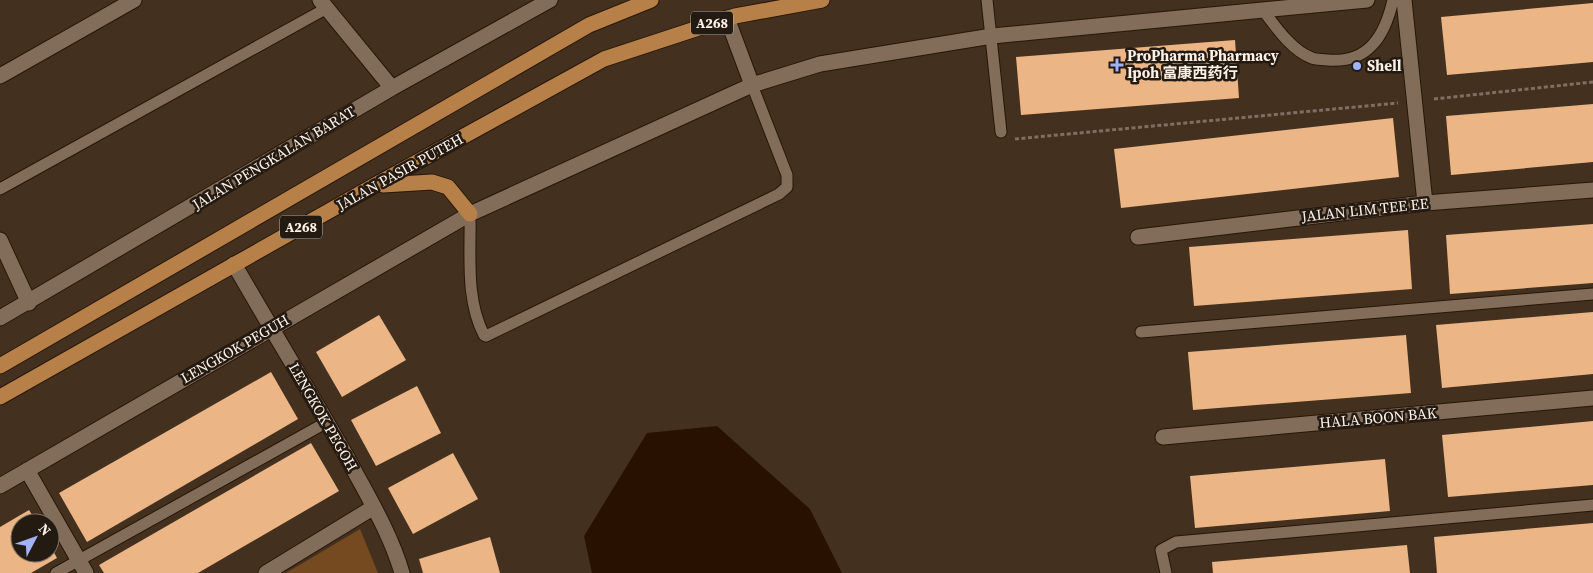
<svg xmlns="http://www.w3.org/2000/svg" width="1593" height="573" font-family="'Source Serif 4','Noto Sans SC',serif">
<rect width="100%" height="100%" fill="#43301f"/>
<!-- green -->
<path fill="#754a20" d="M360,529L378,573H286Z"/>
<!-- water -->
<path fill="#291100" d="M717,426L810,509L842,573H592L584,536L647,433Z"/>
<!-- building -->
<path fill="#ebb585" d="M1593,3V62L1447,75L1441,17Z
M1235,40L1239,98L1021,115L1016,57Z
M1593,104V162L1451,175L1446,116Z
M1393,118L1399,177L1121,208L1114,149Z
M1593,224V283L1450,294L1446,235Z
M1408,230L1412,289L1194,306L1189,247Z
M1593,312V374L1442,388L1436,325Z
M379,315L406,360L342,397L316,352Z
M1406,335L1411,393L1193,410L1188,352Z
M271,372L298,419L87,542L59,493Z
M417,386L441,433L376,466L351,420Z
M1593,421V485L1448,497L1442,435Z
M311,443L339,491L198,573H104L99,565Z
M453,453L478,499L413,534L388,488Z
M1385,459L1390,511L1195,528L1190,476Z
M29,510L37,523H20V553H50V545L57,558L31,573H0V527Z
M1593,523V573H1437L1434,537Z
M490,537L500,573H423L419,559Z
M1407,545L1410,573H1213L1212,562Z"/>
<g fill="none" stroke-linecap="round" stroke-linejoin="round">
<!-- service casing -->
<g stroke="#291707" stroke-width="13">
<path id="service" d="M987,0L1001,132
M1263,10C1275,26 1292,51 1312,58C1316,60 1323,59 1327,60C1369,64 1385,35 1393,0
M0,189L327,8
M470,214C471,254 465,298 484,335L486,336L779,194L787,187V175L752,85
M1141,332L1593,294
M56,573L327,422
M1166,573L1161,550L1176,542L1593,505"/>
</g>
<!-- minor casing -->
<g stroke="#291707" stroke-width="17">
<path id="minor" d="M320,0L392,88
M1404,0L1425,203
M727,18L752,85
M0,76L134,0
M1138,237L1425,203L1593,190
M0,240L29,303
M234,264C272,330 311,394 348,459C368,497 390,532 402,573
M0,318L392,88L550,0
M1163,437L1593,398
M27,470L86,573
M0,486L470,214L752,85L820,64L992,36L1367,0
M266,573L374,507"/>
</g>
<!-- primary casing -->
<g stroke="#291707" stroke-width="17">
<path id="primary" d="M383,185L432,182L448,187L470,214
M0,366L589,25L651,0
M0,397L375,185L604,59L735,16L822,0"/>
</g>
<!-- path -->
<path stroke="#806f60" stroke-width="3" stroke-dasharray="4 2.5" stroke-linecap="butt" d="M1434,99L1593,82
M1015,139L1398,103"/>
<!-- service -->
<use href="#service" stroke="#826c5a" stroke-width="11"/>
<!-- minor -->
<use href="#minor" stroke="#826c5a" stroke-width="15"/>
<!-- primary -->
<use href="#primary" stroke="#b78049" stroke-width="15"/>
</g>
<!-- markers -->
<g fill="#a0b3fd" stroke="#231a12" stroke-width="2">
<path d="M1114.5 57.5h5v5h5v5h-5v5h-5v-5h-5v-5h5z"/>
<circle cx="1357" cy="66" r="5"/>
</g>
<g text-anchor="middle" stroke-width="5" stroke-linejoin="round" paint-order="stroke">
<!-- shield labels -->
<g fill="#231a12" stroke="#bcb0a7" stroke-width="1">
<rect x="691" y="11.5" width="42" height="23" rx="4"/>
<rect x="280" y="215.5" width="42" height="23" rx="4"/>
</g>
<g font-size="14" font-weight="bold" fill="#fef1e7">
<text x="712" y="28">A268</text>
<text x="301" y="232">A268</text>
</g>
<!-- poi labels -->
<g font-size="15" font-weight="bold" fill="#fef1e7" stroke="#231a12" text-anchor="start">
<text x="1127" y="61">ProPharma Pharmacy<tspan x="1127" dy="17">Ipoh 富康西药行</tspan></text>
<text x="1367" y="71">Shell</text>
</g>
<!-- street labels -->
<g font-size="15" fill="#fef1e7" stroke="#231a12">
<text transform="translate(274 158) rotate(-31)" y="5">JALAN PENGKALAN BARAT</text>
<text transform="translate(400 172) rotate(-29)" y="5">JALAN PASIR PUTEH</text>
<text transform="translate(1365 210) rotate(-6)" y="5">JALAN LIM TEE EE</text>
<text transform="translate(235 349) rotate(-30)" y="5">LENGKOK PEGUH</text>
<text transform="translate(323 417) rotate(60)" y="5">LENGKOK PEGOH</text>
<text transform="translate(1378 418) rotate(-5)" y="5">HALA BOON BAK</text>
</g>
</g>
<!-- north arrow -->
<g transform="translate(35 538) rotate(49)"><circle r="24" fill="#231a12" stroke="#7b7067"/>
<path d="M0-4L9 19L0 12L-9 19Z" fill="#a0b3fd"/>
<text y="-8" font-size="14" font-weight="bold" text-anchor="middle" fill="#fef1e7">N</text>
</g>
</svg>
